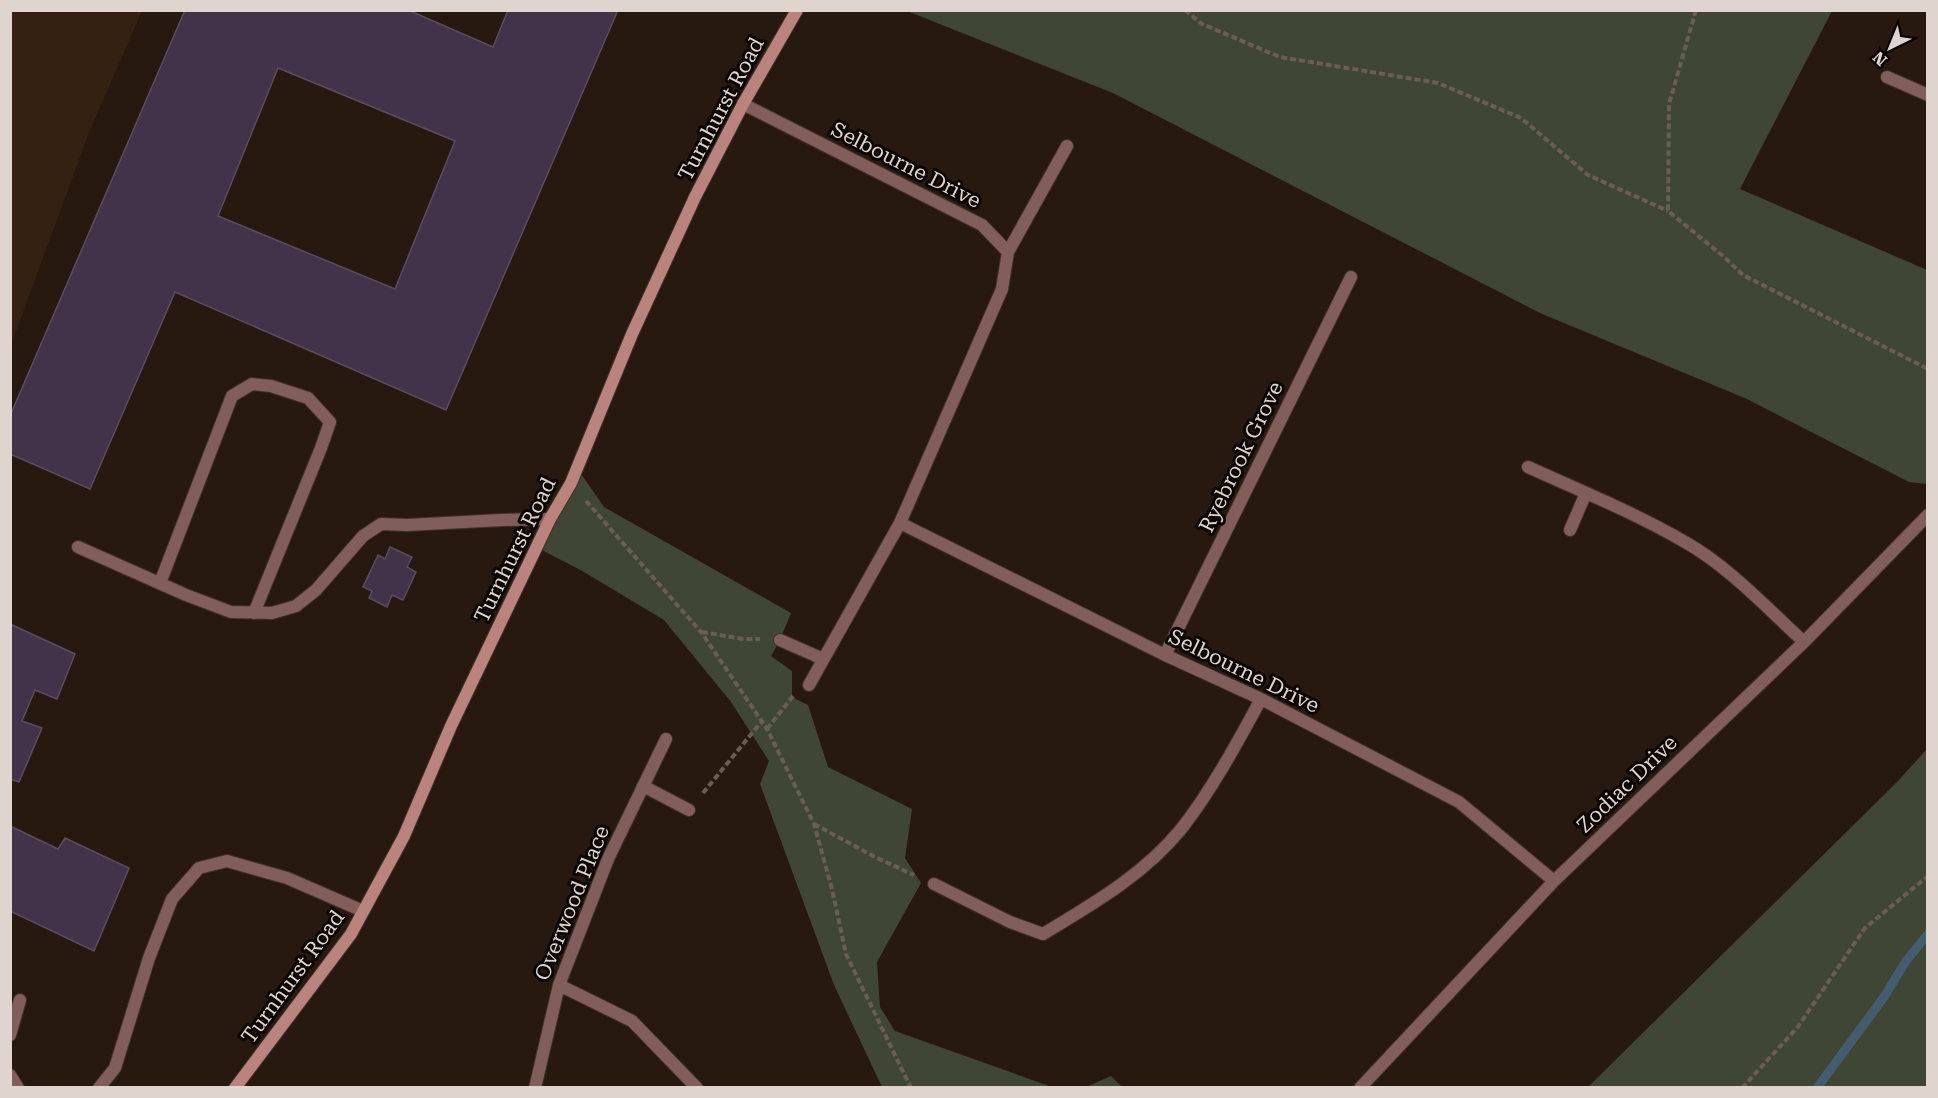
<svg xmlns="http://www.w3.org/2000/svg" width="1938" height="1098" font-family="'Roboto Serif',serif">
<rect width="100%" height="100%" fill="#27190f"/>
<!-- built -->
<path fill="#342112" d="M11,10L142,11L90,130L11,345Z"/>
<!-- green -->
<path fill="#3f4634" d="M907,11H1832L1740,189L1927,270V484L1909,482L1747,399L1540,313L1113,93Z
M577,468L604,507L791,613L780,640L771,656L792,671V697L808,705L828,767L912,809L905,858L921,883L877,962L880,1007L895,1031L1052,1087H882L834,985L760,784L769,761L731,702L664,620L584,572L538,548Z
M1927,749V1087H1588L1897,782Z
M1111,1076L1122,1087H1086Z"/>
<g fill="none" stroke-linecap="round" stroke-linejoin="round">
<!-- stream -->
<path stroke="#425d6f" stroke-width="9" d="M1817,1088L1884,997L1906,961L1928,934"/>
</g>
<!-- building -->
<path fill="#42334a" stroke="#584e5e" stroke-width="1.5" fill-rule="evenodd" d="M185,10H408L493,47L508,10H618L446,410L175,292L90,489L10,454V416ZM278,68L455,141L395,289L218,216Z
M390,547L412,557L407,567L416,572L403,600L392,595L387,607L369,598L372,591L363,587L378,555L385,559Z
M10,624L75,654L57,699L35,690L22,721L42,728L19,782L10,779Z
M10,826L58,849L65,838L129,868L94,951L10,911Z"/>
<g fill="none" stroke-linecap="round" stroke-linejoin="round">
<!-- lane casing -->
<g stroke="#41332a" stroke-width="14">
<path id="lane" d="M78,547L186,595L231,612L272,613L296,606L316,590L363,536L381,524L407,525L502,520L550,519
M160,583L232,396L252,384L271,386L308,398L330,422L321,448L254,613
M10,1035L20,1000
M10,1075L18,1088
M99,1088L115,1068L149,958L172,899L199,868L227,861L287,878L363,911"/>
</g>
<!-- street casing -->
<g stroke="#41332a" stroke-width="14">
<path id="street" d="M1887,77L1928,95
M743,104L982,225L1008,252L1002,289L900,523L1165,655L1261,699L1459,802L1554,881
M1008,252L1067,146
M1528,467C1581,491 1635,513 1685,542C1728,566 1768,609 1804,642
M1570,530L1586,493
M780,640L823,659
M1165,655L1351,277
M809,685L900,523
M643,786L689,810
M934,884L1010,922L1043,934C1093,904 1145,874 1182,828C1213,788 1237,743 1261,699
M559,985L632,1021L697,1088
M535,1088L559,985L608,859L666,739
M1360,1088L1554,881L1804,642L1928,515"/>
</g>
<!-- secondary casing -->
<g stroke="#41332a" stroke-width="14">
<path id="secondary" d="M235,1088L351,934L404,836L451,726L550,519L571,483L632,334L695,197L743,104L797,10"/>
</g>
<!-- path -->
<path stroke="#695d54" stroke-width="4" stroke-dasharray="6 3" stroke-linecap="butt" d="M1185,10L1202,24L1280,57L1438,83L1521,118L1588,175L1668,211
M1696,10L1669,104L1668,211L1723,256L1743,275L1928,369
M586,501L701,632L767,729L814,824L832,889L846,954L911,1088
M702,632L743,639H760
M767,729L793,696
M703,793L762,721
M814,824L877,858L914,875
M1742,1088L1797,1028L1865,928L1928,876"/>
<!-- lane -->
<use href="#lane" stroke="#815e5a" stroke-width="12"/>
<!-- street -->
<use href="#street" stroke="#815e5a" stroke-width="12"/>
<!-- secondary -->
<use href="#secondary" stroke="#bb837d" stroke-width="12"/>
</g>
<g text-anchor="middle" stroke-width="6" stroke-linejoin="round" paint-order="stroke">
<!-- street labels -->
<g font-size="21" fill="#dfd5ce" stroke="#0b0603">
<text transform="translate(721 109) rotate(-62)" y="7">Turnhurst Road</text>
<text transform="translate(906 165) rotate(27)" y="7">Selbourne Drive</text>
<text transform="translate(1241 457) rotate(-64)" y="7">Ryebrook Grove</text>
<text transform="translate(515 550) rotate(-64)" y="7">Turnhurst Road</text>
<text transform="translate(1244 671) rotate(26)" y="7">Selbourne Drive</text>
<text transform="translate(1627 784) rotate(-44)" y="7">Zodiac Drive</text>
<text transform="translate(572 903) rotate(-68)" y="7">Overwood Place</text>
<text transform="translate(293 977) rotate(-54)" y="7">Turnhurst Road</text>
</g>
</g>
<!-- border -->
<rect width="1938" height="1098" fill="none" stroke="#dfd5ce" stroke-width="24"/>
<!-- north arrow -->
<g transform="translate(1890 48) rotate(223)" stroke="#0b0603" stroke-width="4.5" paint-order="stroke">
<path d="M0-4.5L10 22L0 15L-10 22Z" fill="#dfd5ce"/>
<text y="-9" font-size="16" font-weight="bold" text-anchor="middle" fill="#dfd5ce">N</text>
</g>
</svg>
